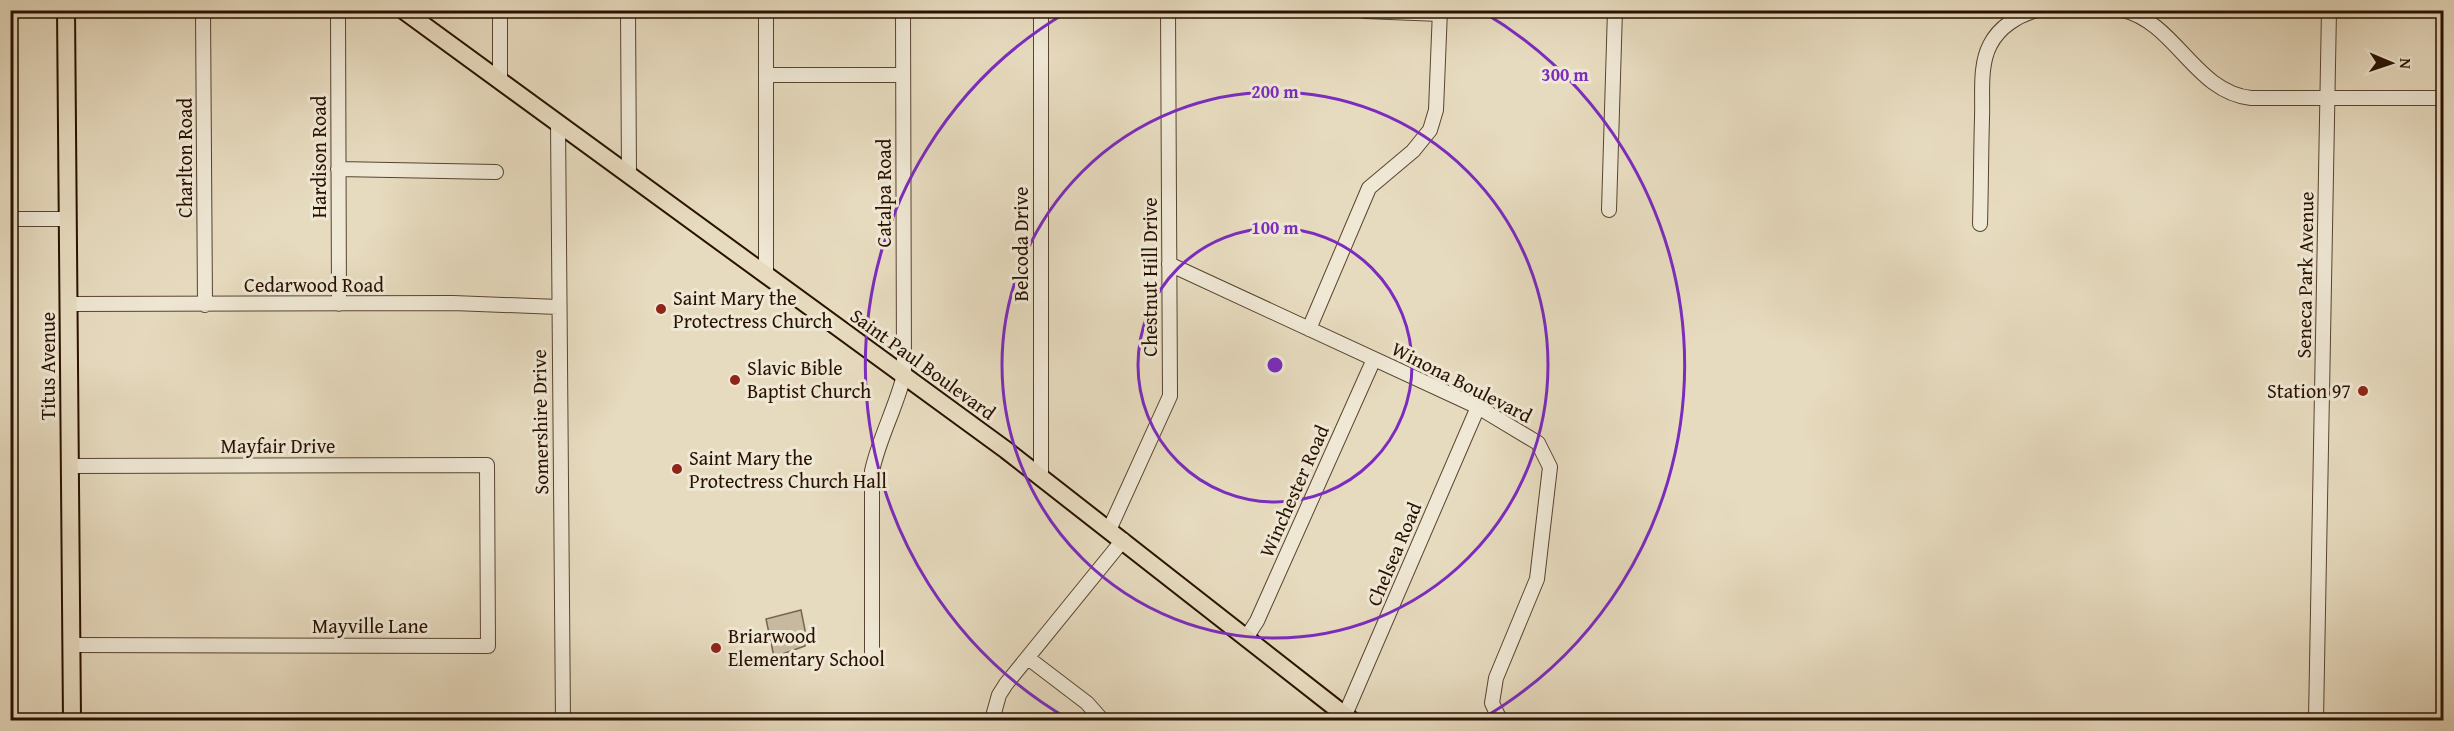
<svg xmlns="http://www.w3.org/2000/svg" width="2454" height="731" font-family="'Gentium Book Plus',serif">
<rect width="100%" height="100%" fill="#e7dbbf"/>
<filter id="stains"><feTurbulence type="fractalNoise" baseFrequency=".00333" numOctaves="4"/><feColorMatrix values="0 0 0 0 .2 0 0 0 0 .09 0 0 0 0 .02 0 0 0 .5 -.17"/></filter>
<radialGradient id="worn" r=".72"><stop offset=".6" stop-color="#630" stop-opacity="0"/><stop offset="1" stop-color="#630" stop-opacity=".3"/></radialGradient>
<!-- green -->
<path fill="#c7b99f" stroke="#786550" stroke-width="1.5" d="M801,610L805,630V646L774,657L766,619Z"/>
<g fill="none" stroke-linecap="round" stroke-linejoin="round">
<!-- minor casing -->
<g stroke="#584430" stroke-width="16">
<path id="minor" d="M203,10L205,305
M338,10L339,304
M500,10V81
M628,10L629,175
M766,10V275
M2123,10C2176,23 2195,92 2251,98H2444
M1365,11L1440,14
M766,75H903
M558,123L563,720
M338,169L496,172
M1609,210L1615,10
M10,219H68
M1980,224C1981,189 1981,153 1982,118C1983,95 1979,66 1990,45C1999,27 2018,15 2037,10
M1169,264L1478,407L1538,443L1550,467L1537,579L1496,678L1492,703L1500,720
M69,304L453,303L558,307
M1309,329L1369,188L1413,151L1430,130L1436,110L1440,10
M70,466L487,465L488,646L71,645
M1041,478V10
M1109,530L1170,396L1168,10
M1246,638L1257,621L1374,359
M872,658V471C879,438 896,408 904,375L903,10
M1028,658L1087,703L1102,720
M1345,715L1478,407
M992,720L999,695L1006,684L1123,540
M2316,720L2329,10"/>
</g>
<!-- major casing -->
<g stroke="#291100" stroke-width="20">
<path id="major" d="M66,10L72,720
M403,10L1006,450L1351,720"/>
</g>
<!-- minor -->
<use href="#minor" stroke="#efe8d5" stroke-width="14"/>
<!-- major -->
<use href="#major" stroke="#e7dbbf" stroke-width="16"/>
</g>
<!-- distance rings -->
<g fill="none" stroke="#7b2cbf" stroke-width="3">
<circle cx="1275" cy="365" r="137"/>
<circle cx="1275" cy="365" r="273"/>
<path d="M1070 720A410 410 0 0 1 1067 12M1483 12A410 410 0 0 1 1480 720"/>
</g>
<!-- markers -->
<g fill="#8f2418" stroke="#efe8d5" stroke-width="2">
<circle cx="661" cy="309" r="6"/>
<circle cx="735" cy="380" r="6"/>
<circle cx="2363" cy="391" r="6"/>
<circle cx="677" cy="469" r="6"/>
<circle cx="716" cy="648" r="6"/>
</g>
<g text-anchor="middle" stroke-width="6" stroke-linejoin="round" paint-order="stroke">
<!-- street labels -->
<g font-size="20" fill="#291100" stroke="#efe8d5">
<text transform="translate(319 157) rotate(-90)" y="7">Hardison Road</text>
<text transform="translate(185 158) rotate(-90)" y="7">Charlton Road</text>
<text transform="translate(884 193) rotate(-90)" y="7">Catalpa Road</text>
<text transform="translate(1021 244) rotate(-90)" y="7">Belcoda Drive</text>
<text transform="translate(2305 275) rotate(-89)" y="7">Seneca Park Avenue</text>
<text transform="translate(1150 277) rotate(-90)" y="7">Chestnut Hill Drive</text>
<text x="314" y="292">Cedarwood Road</text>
<text transform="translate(923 364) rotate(36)" y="7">Saint Paul Boulevard</text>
<text transform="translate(48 366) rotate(-90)" y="7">Titus Avenue</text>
<text transform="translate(1462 382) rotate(27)" y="7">Winona Boulevard</text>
<text transform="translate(540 422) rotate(-91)" y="7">Somershire Drive</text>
<text x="278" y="453">Mayfair Drive</text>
<text transform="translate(1294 491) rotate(-66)" y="7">Winchester Road</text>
<text transform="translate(1394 554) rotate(-67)" y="7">Chelsea Road</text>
<text x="370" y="633">Mayville Lane</text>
</g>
<!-- poi labels -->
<g font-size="20" fill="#291100" stroke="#efe8d5" text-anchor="start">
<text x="673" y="305">Saint Mary the<tspan x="673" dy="23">Protectress Church</tspan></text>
<text x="747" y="375">Slavic Bible<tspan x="747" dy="23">Baptist Church</tspan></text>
<text x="2351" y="398" text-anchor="end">Station 97</text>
<text x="689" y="465">Saint Mary the<tspan x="689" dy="23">Protectress Church Hall</tspan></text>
<text x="728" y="643">Briarwood<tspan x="728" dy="23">Elementary School</tspan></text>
</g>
</g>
<circle cx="1275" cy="365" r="9" fill="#7b2cbf" stroke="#efe8d5" stroke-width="3"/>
<g font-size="18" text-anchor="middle" font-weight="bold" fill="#7b2cbf" stroke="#efe8d5" stroke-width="6" stroke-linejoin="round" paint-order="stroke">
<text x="1565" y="81">300 m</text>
<text x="1275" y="98">200 m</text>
<text x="1275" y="234">100 m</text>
</g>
<!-- margin -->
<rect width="2454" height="731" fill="none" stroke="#e7dbbf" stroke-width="36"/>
<rect x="12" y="12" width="2430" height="707" fill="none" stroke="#291100" stroke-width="3"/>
<rect x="18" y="18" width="2418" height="695" fill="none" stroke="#291100" stroke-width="1.5"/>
<!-- north arrow -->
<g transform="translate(2391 63) rotate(92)" stroke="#efe8d5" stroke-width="4.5" paint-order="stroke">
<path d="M0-4.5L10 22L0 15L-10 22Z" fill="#291100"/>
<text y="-9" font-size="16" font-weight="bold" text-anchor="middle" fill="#291100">N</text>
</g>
<rect width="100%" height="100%" filter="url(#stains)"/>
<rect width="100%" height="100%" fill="url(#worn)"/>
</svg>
